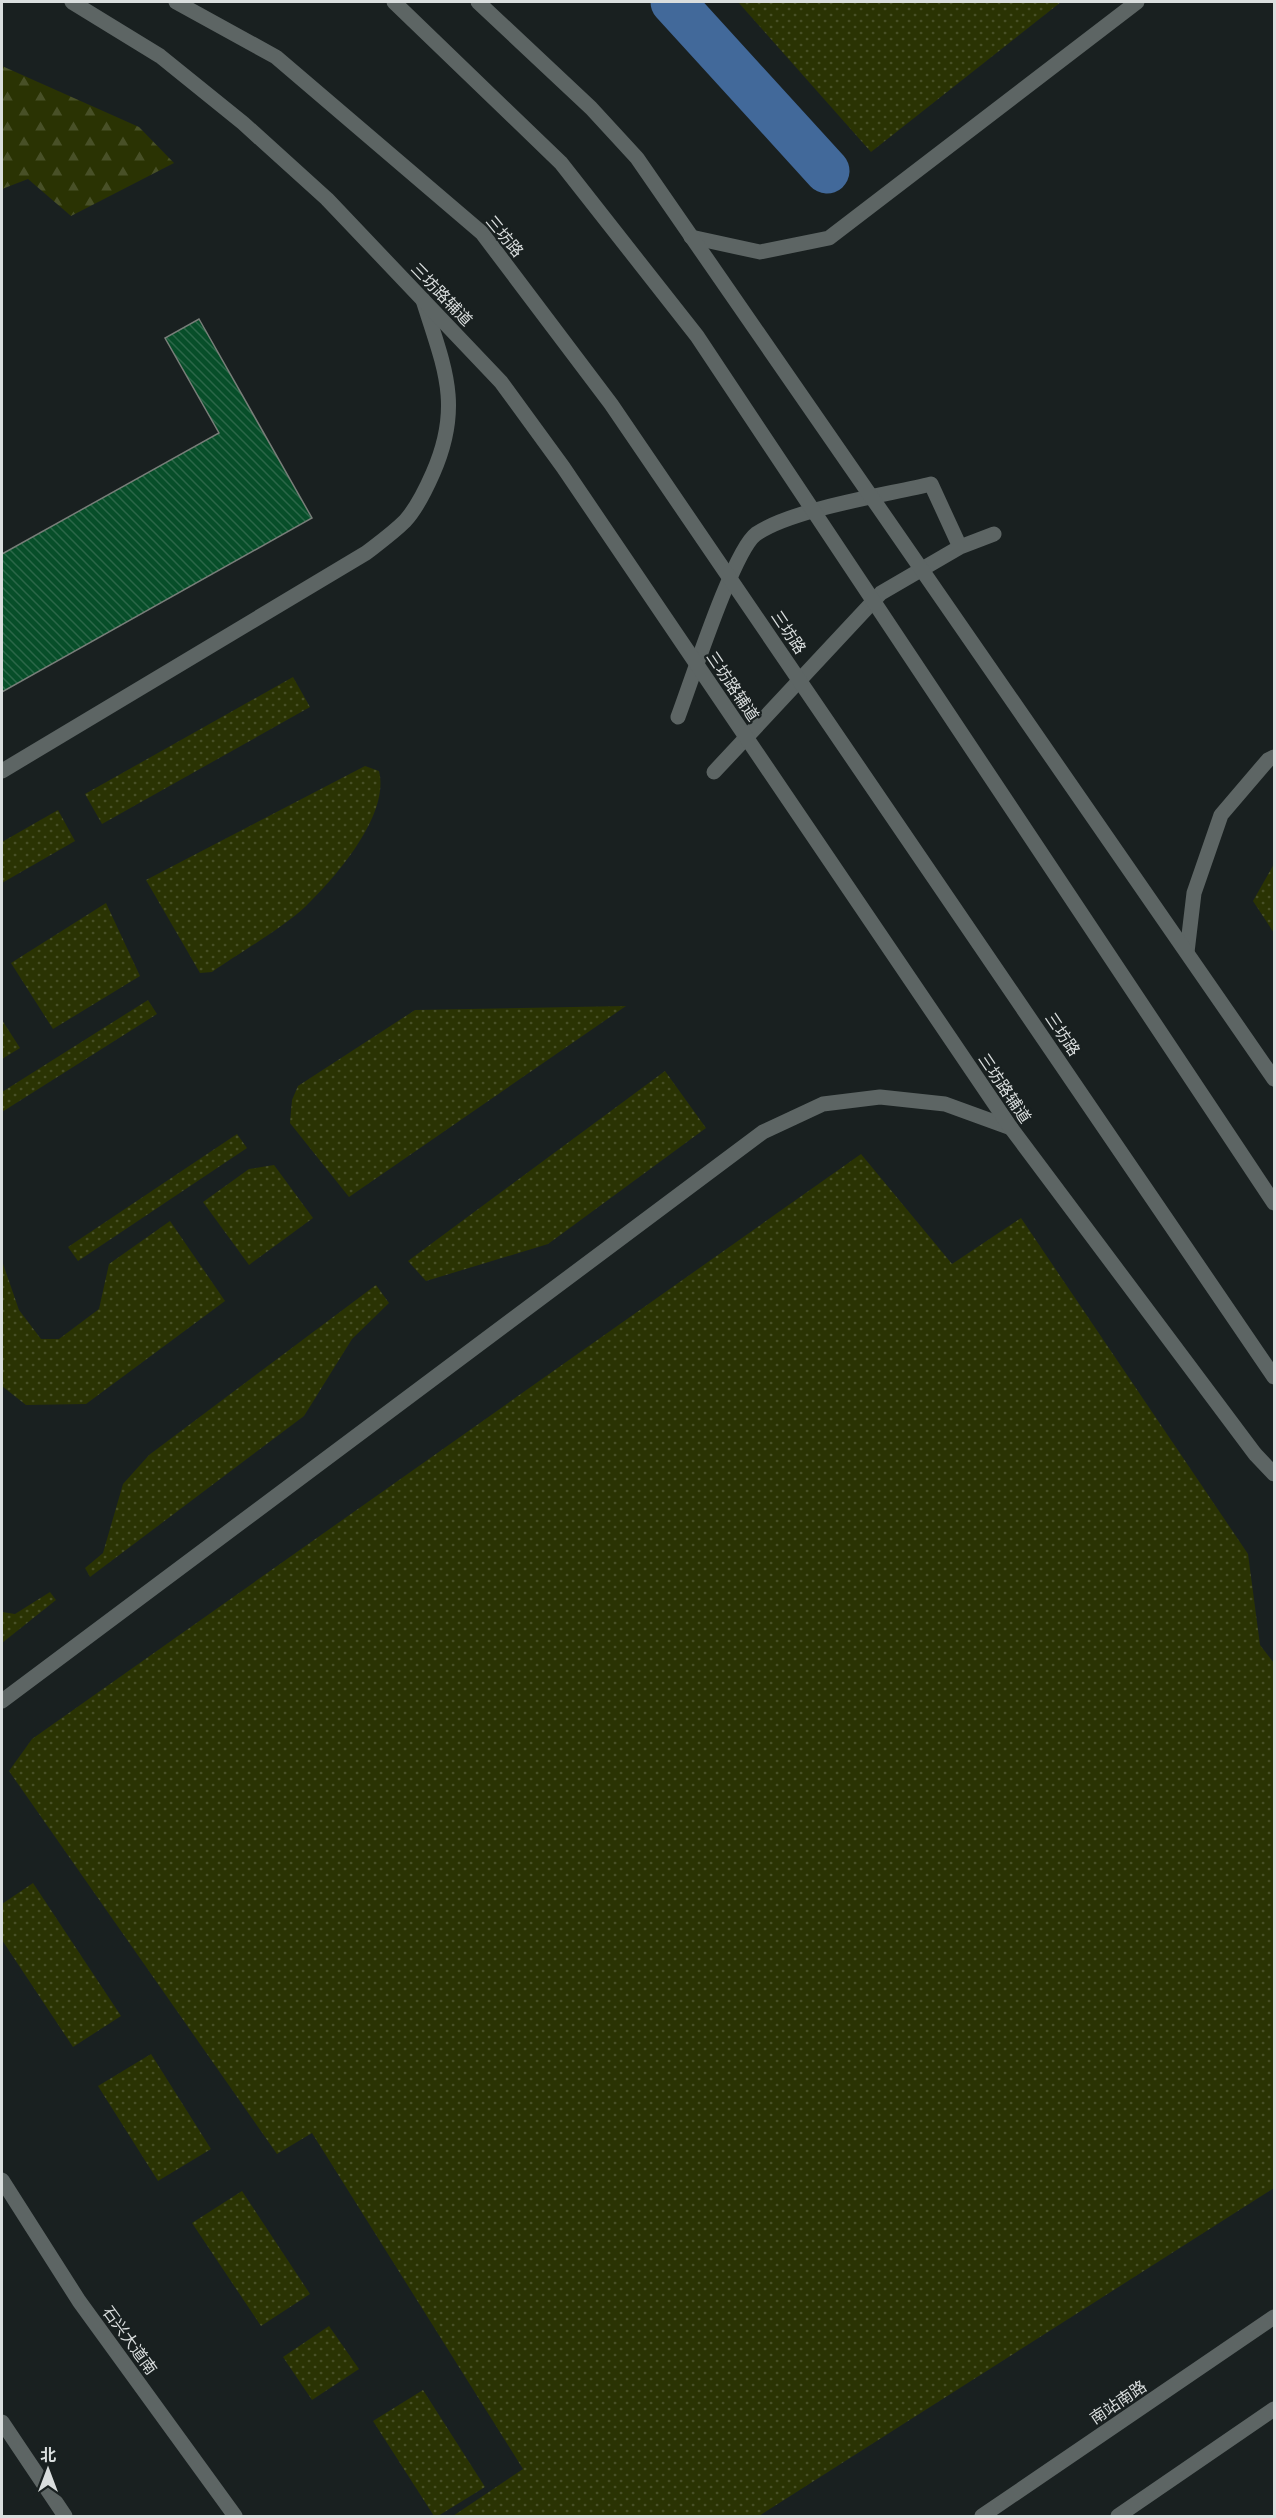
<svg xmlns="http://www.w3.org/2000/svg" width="1276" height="2518" font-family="'Times New Roman','Noto Sans SC',serif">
<defs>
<pattern id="grass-dots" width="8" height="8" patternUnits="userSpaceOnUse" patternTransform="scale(1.5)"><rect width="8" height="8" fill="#2a3303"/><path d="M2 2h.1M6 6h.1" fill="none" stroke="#485027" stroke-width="1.8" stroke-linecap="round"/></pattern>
<pattern id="forest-firs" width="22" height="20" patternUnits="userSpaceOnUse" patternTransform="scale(1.5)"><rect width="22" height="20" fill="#2a3303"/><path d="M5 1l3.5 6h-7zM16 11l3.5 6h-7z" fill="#485027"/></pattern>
<pattern id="building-back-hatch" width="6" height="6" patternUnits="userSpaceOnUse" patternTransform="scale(1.5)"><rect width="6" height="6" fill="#074e29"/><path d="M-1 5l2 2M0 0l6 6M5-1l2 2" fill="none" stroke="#2b6748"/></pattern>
</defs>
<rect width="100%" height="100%" fill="#192020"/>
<!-- grass -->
<path fill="url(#grass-dots)" d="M738,2H1061L871,152Z
M293,677L310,707L102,824L85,794Z
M365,766L379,771C390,815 336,877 306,906C283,928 239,953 212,972L200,973L146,880Z
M58,810L75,841L2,883V842Z
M1274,864V933L1253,901Z
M106,903L140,976L53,1029L11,963Z
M148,1000L157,1014L2,1112V1092Z
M626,1006L349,1197L290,1123L292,1100L298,1086L415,1010Z
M2,1020L20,1048L2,1059Z
M665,1071L706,1128L548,1244L426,1281L408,1261Z
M237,1134L247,1148L78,1261L68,1247Z
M861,1154L952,1264L1021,1218L1248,1554L1260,1645L1274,1663V2188L759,2516H453L523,2469L312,2133L277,2154L9,1771L32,1739Z
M274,1165L313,1218L249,1265L203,1202L249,1169Z
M170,1221L225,1301L86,1404L26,1405L2,1386V1261L19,1310L41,1339H59L99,1309L109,1264Z
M376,1285L389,1303L352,1339L304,1416L90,1577L85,1568L103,1553L123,1484L149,1455Z
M50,1592L56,1600L2,1643V1612L15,1614Z
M33,1883L121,2016L73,2047L2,1940V1904Z
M151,2054L211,2149L158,2181L98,2086Z
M242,2191L310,2294L261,2326L192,2223Z
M329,2326L359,2369L312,2400L283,2357Z
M423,2390L485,2487L438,2516H434L373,2421Z"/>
<!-- forest -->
<path fill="url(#forest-firs)" d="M2,66L139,127L174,163L71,216L28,179L2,189Z"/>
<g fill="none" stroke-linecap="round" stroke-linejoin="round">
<!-- canal -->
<path stroke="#42699a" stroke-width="45" d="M673,2L827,171"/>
</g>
<!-- building -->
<path fill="url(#building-back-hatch)" stroke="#787e79" stroke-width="1.5" d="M199,319L312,518L2,692V554L219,433L165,338Z"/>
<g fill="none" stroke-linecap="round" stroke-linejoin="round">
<!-- service -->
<path stroke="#5d6564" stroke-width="15" d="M691,237L760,252L829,238L1137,2
M2,771L366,553C379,543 393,533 405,521C417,508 426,489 433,473C463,405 444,367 423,300
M1187,952L1194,893L1221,815L1268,760L1274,757
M2,1701L763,1132L823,1104L880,1097L945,1104L1011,1128"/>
<!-- pedestrian -->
<path stroke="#5d6564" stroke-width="15" d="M678,717C691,683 733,551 756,534C792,509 886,495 931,484L960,547
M714,772L881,593L960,547L994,534"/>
<!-- tertiary -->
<path stroke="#5d6564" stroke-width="15" d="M72,2L160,56L243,123L327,199L501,382L563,467L1011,1128L1255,1454L1274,1474
M478,2L591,108L637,158L1274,1079
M982,2516L1274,2317
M1118,2516L1274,2409"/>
<!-- secondary -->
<path stroke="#5d6564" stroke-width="15" d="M176,2L276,57L482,233L611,404L1274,1377
M394,2L561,163L697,336L1274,1203
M2,2180L79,2301L235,2516
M2,2422L65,2516"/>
</g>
<g text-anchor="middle" stroke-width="4.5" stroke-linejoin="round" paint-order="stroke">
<!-- street labels -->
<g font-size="16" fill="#dadede" stroke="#192020">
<text transform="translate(505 236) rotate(50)" y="6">三坊路</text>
<text transform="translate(442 294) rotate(46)" y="6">三坊路辅道</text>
<text transform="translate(789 632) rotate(56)" y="6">三坊路</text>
<text transform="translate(733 686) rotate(56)" y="6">三坊路辅道</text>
<text transform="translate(1063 1034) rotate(56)" y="6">三坊路</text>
<text transform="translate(1005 1088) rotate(56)" y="6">三坊路辅道</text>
<text transform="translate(130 2340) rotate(54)" y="6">石兴大道南</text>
<text transform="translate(1118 2402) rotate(-34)" y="6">南站南路</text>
</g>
</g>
<!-- border -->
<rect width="1276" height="2518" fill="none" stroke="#dadede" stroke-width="6"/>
<!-- north arrow -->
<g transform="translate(48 2470)" stroke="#192020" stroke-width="4.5" paint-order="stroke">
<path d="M0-4.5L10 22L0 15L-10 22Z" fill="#dadede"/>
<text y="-9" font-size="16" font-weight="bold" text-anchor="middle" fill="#dadede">北</text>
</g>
</svg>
